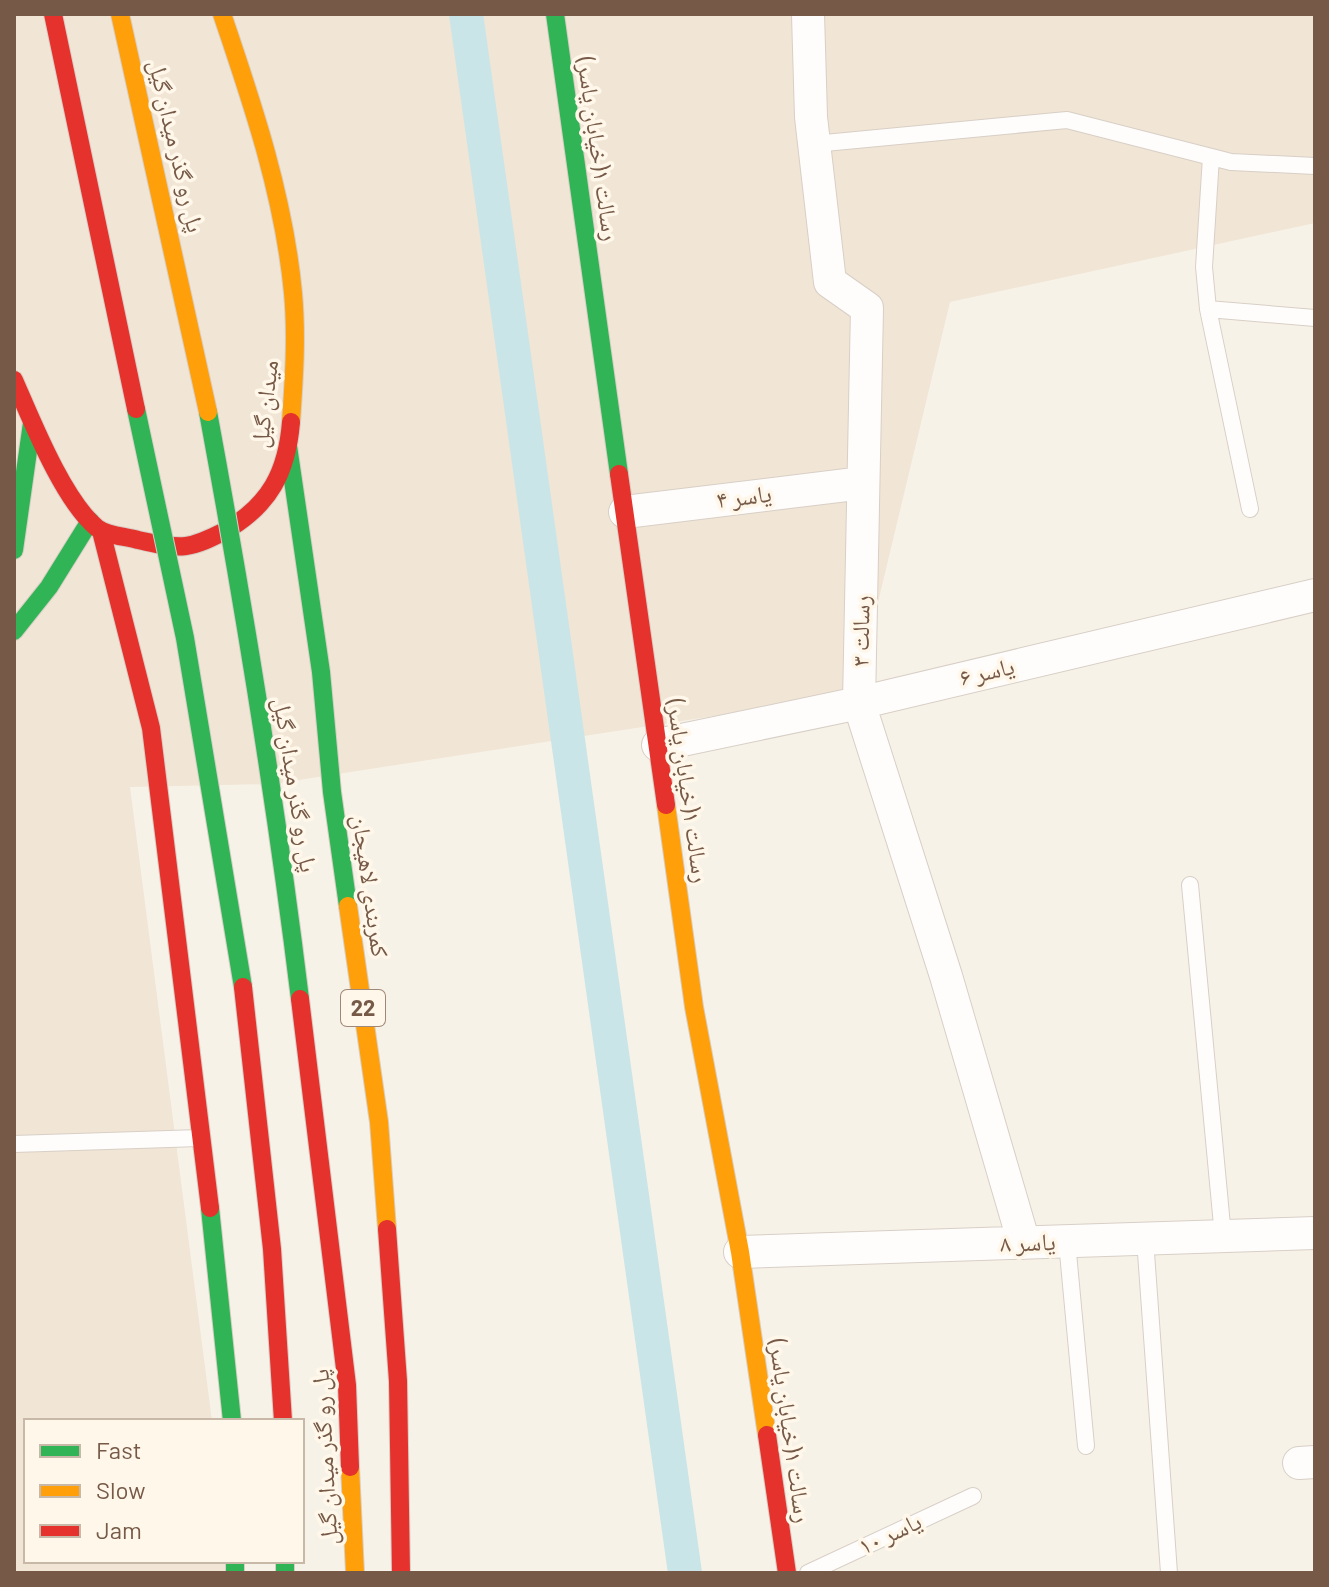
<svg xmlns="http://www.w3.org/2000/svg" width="1329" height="1587" font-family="Barlow,'Noto Naskh Arabic',sans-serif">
<rect width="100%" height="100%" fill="#f7f2e8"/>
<!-- residential -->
<path fill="#f1e5d5" d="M14,14H1315V223L950,302L856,694L273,784L130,787L212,1421H26V1561H230L231,1572L14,1571Z"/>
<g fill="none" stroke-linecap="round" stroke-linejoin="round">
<!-- canal -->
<path stroke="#cae5e7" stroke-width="34" d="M466,14L685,1573"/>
<!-- lane casing -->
<g stroke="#d8cfc6" stroke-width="18">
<path id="lane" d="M814,144L1067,120L1231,162L1315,166
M1211,157L1204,267L1208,309L1315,318
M1208,309L1250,509
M1190,885L1223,1236
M14,1144L200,1138
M1145,1239L1169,1573
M1067,1242L1086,1446
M808,1573L973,1496"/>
</g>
<!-- street casing -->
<g stroke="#d8cfc6" stroke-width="34">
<path id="street" d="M808,14L811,117L830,282L867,308L859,703L946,976L1024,1243
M625,512L863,483
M658,745L859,703L1315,595
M740,1252L1315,1233
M1299,1463L1315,1462"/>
</g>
<!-- fast casing -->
<g stroke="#d8cec4" stroke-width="20">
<path id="fast" d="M555,14L619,474
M288,446L321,672L332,792L348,906
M14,550L32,423
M14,631L49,587L90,521
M210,1208L232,1421
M235,1561V1573
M285,1561V1573"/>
</g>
<!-- slow casing -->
<g stroke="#d8cec4" stroke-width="20">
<path id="slow" d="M222,14C253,105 284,197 293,293C297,336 294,379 291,422
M666,805L694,1007L740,1252L767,1435
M348,906L379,1122L387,1229"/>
</g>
<!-- jam casing -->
<g stroke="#d8cec4" stroke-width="20">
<path id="jam" d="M14,380C32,421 63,500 97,528C108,536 124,536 138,540C153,543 170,548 186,546C200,544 213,537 225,531C270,505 287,472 291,422
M619,474L666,805
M101,531L151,728L210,1208
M387,1229L398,1381L401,1573
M767,1435L787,1573"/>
</g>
<!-- lane -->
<use href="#lane" stroke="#fefdfc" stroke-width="16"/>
<!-- street -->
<use href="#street" stroke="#fefdfc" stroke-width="32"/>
<!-- fast -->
<use href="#fast" stroke="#30b455" stroke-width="18"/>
<!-- slow -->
<use href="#slow" stroke="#ff9f0a" stroke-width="18"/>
<!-- jam -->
<use href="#jam" stroke="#e5322d" stroke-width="18"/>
<!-- fast-bridge casing -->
<g stroke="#d8cfc8" stroke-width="20" stroke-linecap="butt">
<path id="fast-bridge" d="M136,409L185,638L243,987
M208,412C244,607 276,802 300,999"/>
</g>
<!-- slow-bridge casing -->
<g stroke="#d8cfc8" stroke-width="20" stroke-linecap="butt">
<path id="slow-bridge" d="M120,14L208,412
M350,1467L355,1573"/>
</g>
<!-- jam-bridge casing -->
<g stroke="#d8cfc8" stroke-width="20" stroke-linecap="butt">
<path id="jam-bridge" d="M53,14L136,409
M243,987L272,1249L283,1421
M300,999L347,1385L350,1467"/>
</g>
<!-- fast-bridge -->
<use href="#fast-bridge" stroke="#30b455" stroke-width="18"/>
<!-- slow-bridge -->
<use href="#slow-bridge" stroke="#ff9f0a" stroke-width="18"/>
<!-- jam-bridge -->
<use href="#jam-bridge" stroke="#e5322d" stroke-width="18"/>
</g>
<g text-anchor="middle" stroke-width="7" stroke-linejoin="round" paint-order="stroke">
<!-- shield labels -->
<rect fill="#fff7e9" stroke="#9f8878" stroke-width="2" x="341" y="990" width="44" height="36" rx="6"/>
<g font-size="22" font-weight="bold" fill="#765947">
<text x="363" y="1016">22</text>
</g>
<!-- street labels -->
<g font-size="24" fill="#765947" stroke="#fff7e9">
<text transform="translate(176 146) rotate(77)" y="8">پل رو گذر میدان گیل</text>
<text transform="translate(598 149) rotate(82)" y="8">رسالت ۱(خیابان یاسر)</text>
<text transform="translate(265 404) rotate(-83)" y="8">میدان گیل</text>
<text transform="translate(744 497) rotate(-7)" y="8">یاسر ۴</text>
<text transform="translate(861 631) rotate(-89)" y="8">رسالت ۳</text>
<text transform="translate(987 672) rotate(-13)" y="8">یاسر ۶</text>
<text transform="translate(295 785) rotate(81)" y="8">پل رو گذر میدان گیل</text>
<text transform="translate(688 791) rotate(82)" y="8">رسالت ۱(خیابان یاسر)</text>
<text transform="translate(370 886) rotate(82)" y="8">کمربندی لاهیجان</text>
<text transform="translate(1028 1243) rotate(-2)" y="8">یاسر ۸</text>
<text transform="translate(790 1431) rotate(82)" y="8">رسالت ۱(خیابان یاسر)</text>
<text transform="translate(325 1457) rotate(-93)" y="8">پل رو گذر میدان گیل</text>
<text transform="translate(890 1534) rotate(-25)" y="8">یاسر ۱۰</text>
</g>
</g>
<!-- border -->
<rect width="1329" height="1587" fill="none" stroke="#765947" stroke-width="32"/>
<!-- legend -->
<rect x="24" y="1419" width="280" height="144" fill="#fff7e9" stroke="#c8b8a8" stroke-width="2"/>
<rect x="40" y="1445" width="40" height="12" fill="#30b455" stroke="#c8b8a8" stroke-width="2"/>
<text x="96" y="1459" font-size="24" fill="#765947">Fast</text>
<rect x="40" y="1485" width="40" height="12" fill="#ff9f0a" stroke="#c8b8a8" stroke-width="2"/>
<text x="96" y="1499" font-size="24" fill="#765947">Slow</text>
<rect x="40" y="1525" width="40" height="12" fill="#e5322d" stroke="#c8b8a8" stroke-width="2"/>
<text x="96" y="1539" font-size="24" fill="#765947">Jam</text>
</svg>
